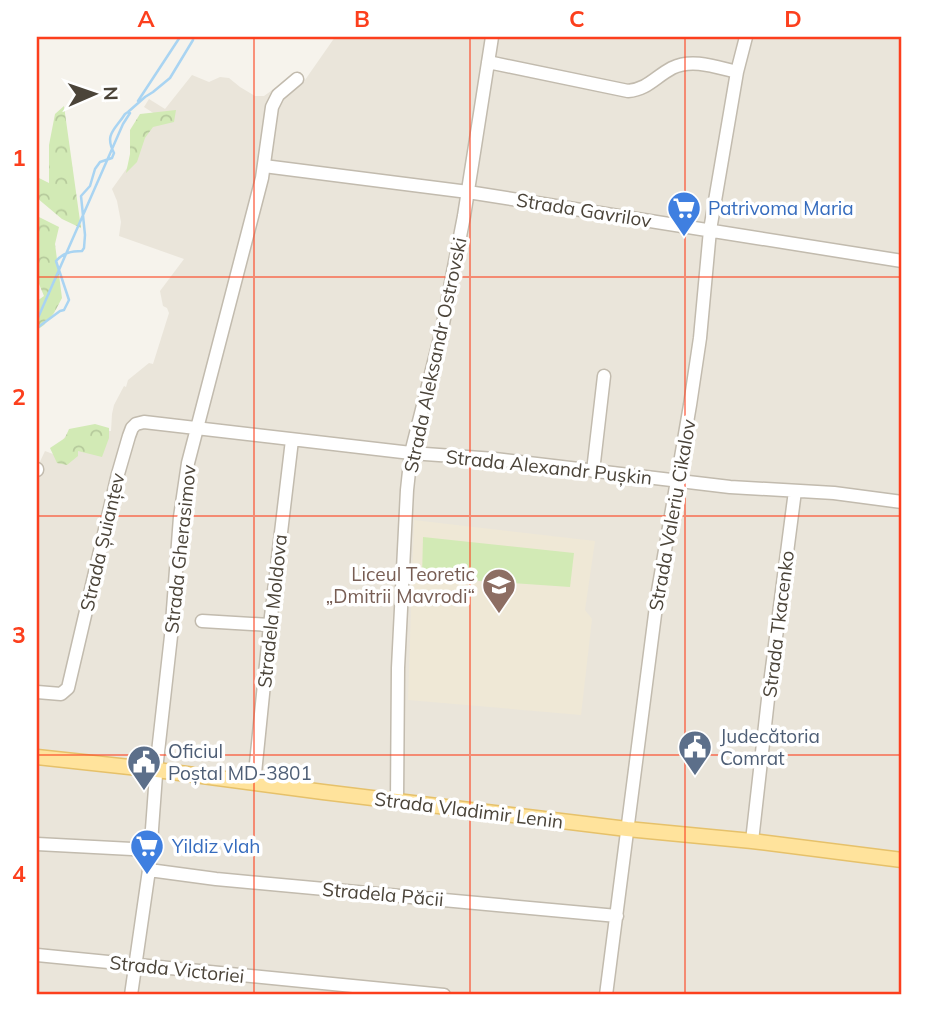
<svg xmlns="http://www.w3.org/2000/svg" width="939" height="1032" font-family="Mulish,sans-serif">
<defs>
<pattern id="forest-crowns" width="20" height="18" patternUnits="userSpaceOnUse" patternTransform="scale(1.75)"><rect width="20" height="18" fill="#d2eab5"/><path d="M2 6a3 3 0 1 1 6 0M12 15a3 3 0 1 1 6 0" fill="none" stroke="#b6ca9c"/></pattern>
</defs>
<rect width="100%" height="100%" fill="#f6f3ec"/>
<!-- residential -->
<path fill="#eae5da" d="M335,37H902V995H37V468L45,451L53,454L69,431H111L112,414L114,405L124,386L126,387L128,380L149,363L153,364L169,313L167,308L163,306L160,291L184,259L119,236L121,222L117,201L112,189L127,168L150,124L158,116L144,107L149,99L165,109L192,75L209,82L220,77L229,78L240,87L255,96H264L289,78L301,81L305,80Z"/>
<!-- education -->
<path fill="#efe8d6" d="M414,520L595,541L585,610L592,619L581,715L408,700Z"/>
<!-- forest -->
<path fill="url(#forest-crowns)" d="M64,106L81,228L62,219L37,198V177L49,183V145L55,114Z
M176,110L174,122L153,127L145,138L137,162L126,173L130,154V130L140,114Z
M37,216L59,227L55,244L62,298L54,313L44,325L37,330V301L44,296L37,279Z
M95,424L109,428V438L102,457L78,451V456L67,465L57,463L50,448L65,438L69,429Z"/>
<!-- pitch -->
<path fill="#d2eab5" d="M423,537L574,553L570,587L422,577Z"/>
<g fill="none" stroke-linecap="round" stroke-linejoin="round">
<!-- stream -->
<path stroke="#a9d4f2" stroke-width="2.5" d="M138,101L180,37
M37,320L123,124L130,113
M37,328L60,311L64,310L69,300L56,261C63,253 71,251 82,251L84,248L85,235L81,196L90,186L95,169L100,162L112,158L114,153C104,134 115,130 125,114L128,112L145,97L153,92L170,78L193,40V37"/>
<!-- minor casing -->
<g stroke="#c2bbae" stroke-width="15">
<path id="minor" d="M488,62L628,91C648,89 655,77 672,68C692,58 716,67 737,72
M264,166L468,192L902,261
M37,470V469
M593,471L604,376
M202,621L270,625
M37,692L61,694L68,688L118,474L129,436L132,428L136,424L144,422L411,453L495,459L730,487L834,493L902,502
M254,783L270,625L292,440
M397,801L398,668L407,490L411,453L441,334L464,216L492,37
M752,841L768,699L795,491
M37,844L151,850
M149,870L216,879L617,916
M37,955L444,995
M131,995L149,870L157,761L171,636L180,517L188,463L262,178L272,107L278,95L297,79
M606,995L658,591L690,405L700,338L710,230L737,72L746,37"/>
</g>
<!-- major casing -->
<g stroke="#e6c16a" stroke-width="17">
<path id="major" d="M37,757L157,770L323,792L627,829L752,841L902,860"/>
</g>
<!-- minor -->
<use href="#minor" stroke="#fff" stroke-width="12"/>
<!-- major -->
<use href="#major" stroke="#ffe39c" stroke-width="14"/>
</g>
<!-- grid -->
<path fill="none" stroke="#fc3f1d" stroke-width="2" stroke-opacity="0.55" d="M254,37V995M470,37V995M685,37V995M37,277H902M37,516H902M37,755H902"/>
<!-- icons -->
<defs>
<g id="supermarket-pin" transform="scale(1.75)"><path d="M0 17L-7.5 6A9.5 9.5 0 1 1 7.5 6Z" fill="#3f7fe0" stroke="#fff"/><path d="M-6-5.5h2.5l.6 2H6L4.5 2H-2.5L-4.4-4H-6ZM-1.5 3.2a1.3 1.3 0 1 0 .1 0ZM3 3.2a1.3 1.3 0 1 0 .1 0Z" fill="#fff"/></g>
<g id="school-pin" transform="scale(1.75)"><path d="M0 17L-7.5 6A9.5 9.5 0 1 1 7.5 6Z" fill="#8d6e63" stroke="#fff"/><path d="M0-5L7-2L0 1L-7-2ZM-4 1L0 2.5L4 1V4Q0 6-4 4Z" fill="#fff"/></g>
<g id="civic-pin" transform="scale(1.75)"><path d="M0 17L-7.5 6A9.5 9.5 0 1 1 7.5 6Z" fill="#5c6f8a" stroke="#fff"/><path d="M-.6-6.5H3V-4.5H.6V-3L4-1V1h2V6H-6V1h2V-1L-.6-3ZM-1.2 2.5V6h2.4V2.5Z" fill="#fff"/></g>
</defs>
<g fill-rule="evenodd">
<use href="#supermarket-pin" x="684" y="208"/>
<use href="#school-pin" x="499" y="585"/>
<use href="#civic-pin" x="695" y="747"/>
<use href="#civic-pin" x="144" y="762"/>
<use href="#supermarket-pin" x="147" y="846"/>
</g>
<g text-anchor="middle" stroke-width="7" stroke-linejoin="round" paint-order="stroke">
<!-- shop labels -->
<g font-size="19" fill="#366cbe" stroke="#fff" text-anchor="start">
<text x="708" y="215">Patrivoma Maria</text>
<text x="172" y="853">Yildiz vlah</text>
</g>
<!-- street labels -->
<g font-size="19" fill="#4b4439" stroke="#fff">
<text transform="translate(584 210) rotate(9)" y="7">Strada Gavrilov</text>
<text transform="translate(435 355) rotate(-78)" y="7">Strada Aleksandr Ostrovski</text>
<text transform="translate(549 467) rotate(6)" y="7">Strada Alexandr Pușkin</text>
<text transform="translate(672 515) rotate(-80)" y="7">Strada Valeriu Cikalov</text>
<text transform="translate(102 542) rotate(-77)" y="7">Strada Șuianțev</text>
<text transform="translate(180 549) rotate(-84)" y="7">Strada Gherasimov</text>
<text transform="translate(272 611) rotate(-84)" y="7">Stradela Moldova</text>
<text transform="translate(778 624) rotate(-83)" y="7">Strada Tkacenko</text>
<text transform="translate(469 810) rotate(7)" y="7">Strada Vladimir Lenin</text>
<text transform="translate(383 894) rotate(5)" y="7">Stradela Păcii</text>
<text transform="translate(177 969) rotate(6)" y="7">Strada Victoriei</text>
</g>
<!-- education labels -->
<g font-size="19" fill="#785e54" stroke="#fff" text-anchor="end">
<text x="475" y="581">Liceul Teoretic<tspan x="475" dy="22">„Dmitrii Mavrodi“</tspan></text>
</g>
<!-- service labels -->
<g font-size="19" fill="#4e5e75" stroke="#fff" text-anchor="start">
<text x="720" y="743">Judecătoria<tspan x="720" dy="22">Comrat</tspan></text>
<text x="168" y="758">Oficiul<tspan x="168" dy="22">Poștal MD-3801</tspan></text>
</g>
</g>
<!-- border -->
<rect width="939" height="1032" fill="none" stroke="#ffffff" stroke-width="77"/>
<!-- north arrow -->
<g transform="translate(94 94) rotate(88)" stroke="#ffffff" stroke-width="5" paint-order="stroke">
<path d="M0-5L12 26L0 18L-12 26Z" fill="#4b4439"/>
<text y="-10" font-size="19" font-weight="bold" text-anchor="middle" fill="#4b4439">N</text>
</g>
<rect x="38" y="38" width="862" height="955" fill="none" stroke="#fc3f1d" stroke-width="2.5"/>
<g font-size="23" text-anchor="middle" font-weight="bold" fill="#fc3f1d">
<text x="146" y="27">A</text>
<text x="362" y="27">B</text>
<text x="577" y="27">C</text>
<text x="793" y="27">D</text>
<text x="19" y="166">1</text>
<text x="19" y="405">2</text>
<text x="19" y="643">3</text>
<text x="19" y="882">4</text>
</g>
</svg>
